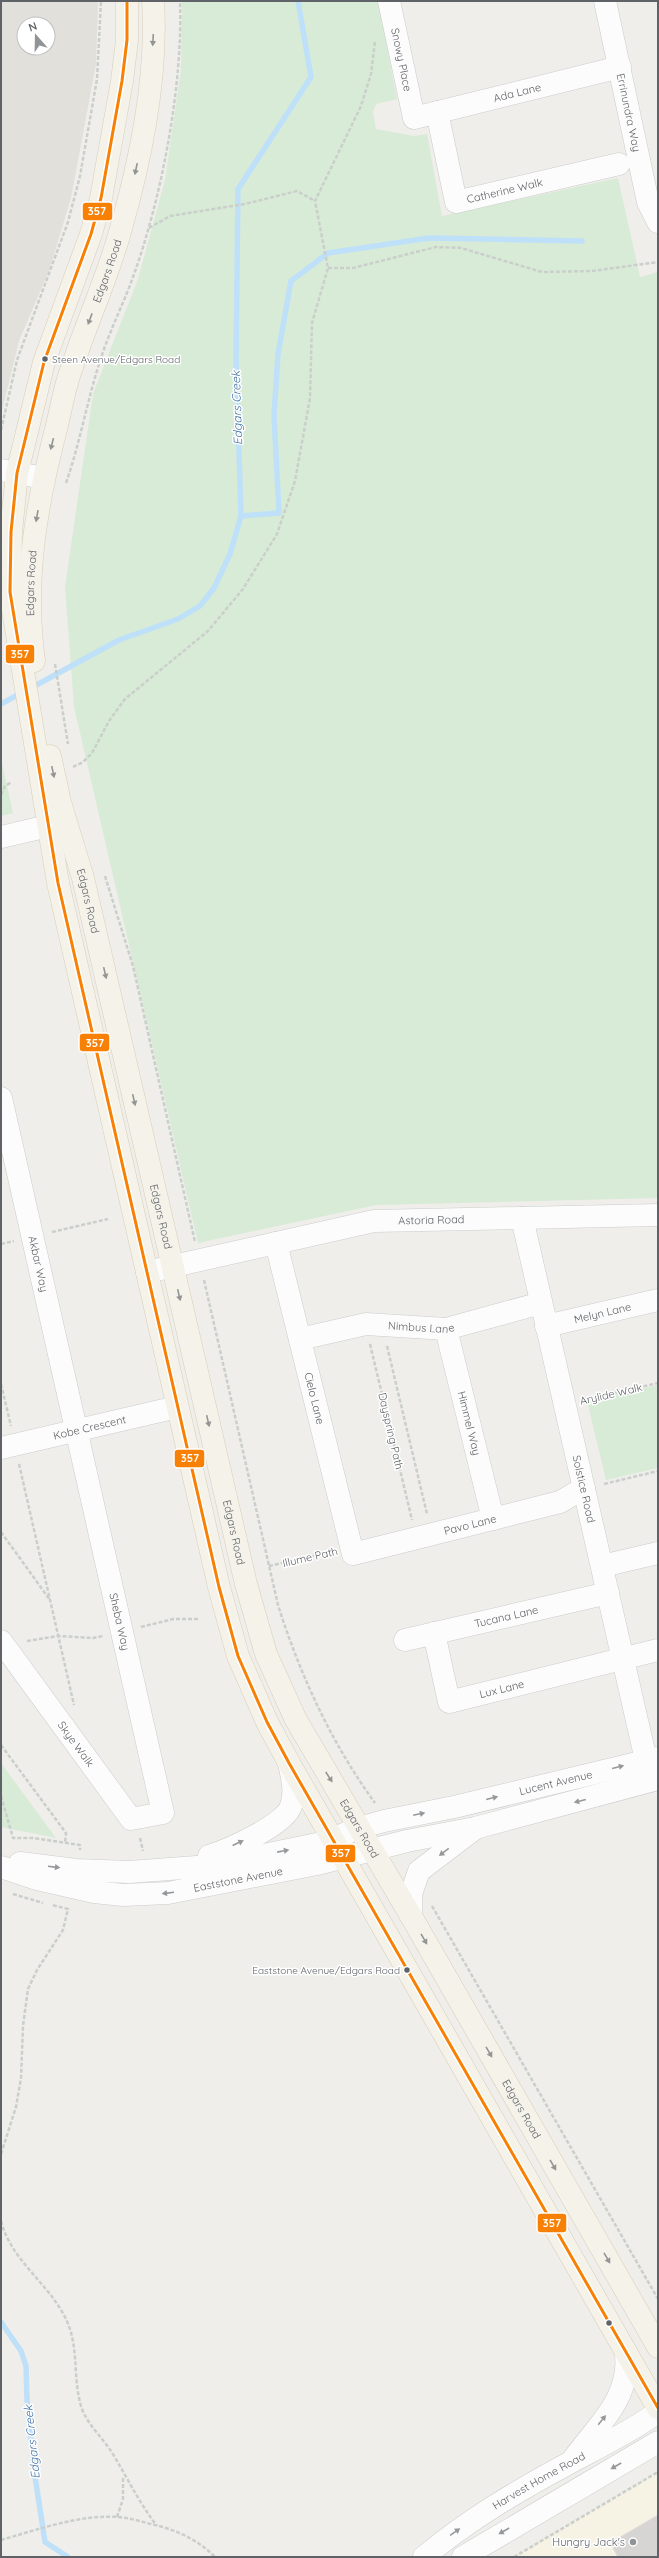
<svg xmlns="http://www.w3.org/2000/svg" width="659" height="2558" font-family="Quicksand,sans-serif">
<rect width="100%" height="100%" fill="#efeeea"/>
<!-- commercial -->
<path fill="#f7f3e4" d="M658,2472V2557H514Z"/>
<!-- education -->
<path fill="#e2e0da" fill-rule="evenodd" d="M1,1H98L96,64L71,198L50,268L19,341L1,415ZM24,24H48V48H24Z"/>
<!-- green -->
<path fill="#d8ebd6" d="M182,1H378L397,99L376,104L373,112L376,129L414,136L427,134L442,216L618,178L640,277L658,272V1198L376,1205L198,1243L74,707L65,587L93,394L138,279L165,180L181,69Z
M1,759L13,813L1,816Z
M658,1385V1468L606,1480L587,1401Z
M1,1763L56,1838L1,1827Z"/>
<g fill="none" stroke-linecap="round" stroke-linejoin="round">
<!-- stream -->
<path stroke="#bfe0f9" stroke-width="5.5" d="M241,516L279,513L274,415L278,354L291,281L328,253L429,238L582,241
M31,688L119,640L178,619L200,606L214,588L230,554L241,516L236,357L238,189L311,77L298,1
M1,704L21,693
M1,2322L21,2351L26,2366L27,2400L34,2470L45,2542L68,2557"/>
</g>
<!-- building -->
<path fill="#d6d5d3" stroke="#deddd9" d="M658,2515V2557H618L610,2543Z"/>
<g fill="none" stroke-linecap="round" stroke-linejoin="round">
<!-- minor casing -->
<g stroke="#cbcccc" stroke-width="23">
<g id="minor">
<path id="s1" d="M389,1L414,118L620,67"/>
<path id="s2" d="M605,1L648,202L658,222"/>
<path id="s3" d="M437,112L456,202L619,164"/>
<path d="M1,470L44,478"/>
<path d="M1,837L48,826"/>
<path id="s4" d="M1,1098L163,1813L131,1819L1,1641"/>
<path id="s5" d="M522,1218L646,1760"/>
<path id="s6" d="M276,1243L353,1554L560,1502L584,1488"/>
<path id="s7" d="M147,1272L374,1221L658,1215"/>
<path id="s8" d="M546,1326L658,1300"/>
<path id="s9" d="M446,1329L493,1519"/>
<path id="s10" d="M300,1339L366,1324L446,1329L541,1303"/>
<path id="s11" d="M1,1448L177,1407"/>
<path d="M602,1566L658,1553"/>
<path id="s12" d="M434,1633L449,1702L658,1650"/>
<path id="s13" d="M405,1640L608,1593"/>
<path d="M209,1856C228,1850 285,1825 291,1806C296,1791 292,1778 289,1763"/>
<path id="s14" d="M20,1863L76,1870L129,1872L210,1866L322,1843L359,1828L384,1821L454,1807L658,1758"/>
<path id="s15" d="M1,1867L37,1879L94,1892L123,1895L168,1893L317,1864L407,1841L475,1828L658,1779"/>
<path d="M411,1916V1894L419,1871L473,1830"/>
<path d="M574,2458C599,2424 631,2398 626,2352"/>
<path id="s16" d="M424,2557C469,2519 519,2490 571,2462C601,2446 630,2432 658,2412"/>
<path d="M463,2557L658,2442"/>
</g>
</g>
<!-- major casing -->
<g stroke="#d7ceb8" stroke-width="23">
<g id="major">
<path d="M127,1V40L122,81L101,198L91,234L44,362L17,473L11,532L10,592L58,883L219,1587L238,1656L267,1722L289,1763L658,2408"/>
<path id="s17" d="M34,661C23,580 36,507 56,429C61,410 64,389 71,370C86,324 107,279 120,232C141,159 158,78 153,1"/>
<path id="s18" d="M50,756L60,802L83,878L246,1584L266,1654L296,1720L411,1916L658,2347"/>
</g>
</g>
<!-- path -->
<path stroke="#cacfcc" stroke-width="2.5" stroke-dasharray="4 2" stroke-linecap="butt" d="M149,228L170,216L245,204L297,191L315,201
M328,268H353L436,247L461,248L542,272L592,271L658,262
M1,430L17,360L68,222L80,176L97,79L101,1
M66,483C80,443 87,401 100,361C109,332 123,305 133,277C162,197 183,85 180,1
M55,664L68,744
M73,767L83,762L92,753L109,721L125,699L208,631L243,589L277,534L295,481L310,398L312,323L328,268L315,201L361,106L371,74L375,41
M1,795L5,786L12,782
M105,876L133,966L195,1242
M52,1232L108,1219
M1,1244L14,1241
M204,1280L278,1605C300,1675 332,1744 375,1803
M370,1344L412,1520
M387,1346L427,1514
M1,1384L11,1426
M585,1400L658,1383
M19,1464L74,1705
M604,1484L658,1471
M1,1532L50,1600
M269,1566L331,1552
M141,1627L173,1619H200
M27,1641L58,1636L93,1638L103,1636
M1,1745L66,1833L65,1843
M1,1796L13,1838H33L80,1845V1850
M140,1838L143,1851
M13,1894L43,1903
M432,1906L658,2299
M1,2154L16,2107L21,2078L23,2026L28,1989L37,1970L63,1930L68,1909L52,1905
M1,2221C11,2260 47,2282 65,2317C80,2347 72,2375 81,2406C86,2423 101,2436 111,2451C127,2477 138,2501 157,2526
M117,2517L123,2499V2476
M1,2540C36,2530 81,2514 118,2517C132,2518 145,2523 159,2526C181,2532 199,2541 215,2557
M514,2557L658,2472"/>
<!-- minor -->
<use href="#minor" stroke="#fdfcfc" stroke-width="22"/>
<!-- major -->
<use href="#major" stroke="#f4f2e9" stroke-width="22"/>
<!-- bus-1 casing -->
<g stroke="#fff" stroke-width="6">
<path id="bus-1" d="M127,1V40L122,81L101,198L91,234L44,362L17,473L11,532L10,592L58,883L219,1587L238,1656L267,1722L289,1763L658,2408"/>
</g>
<!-- bus-1 -->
<use href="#bus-1" stroke="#f78005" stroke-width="3"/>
</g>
<!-- one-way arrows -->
<defs><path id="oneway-solid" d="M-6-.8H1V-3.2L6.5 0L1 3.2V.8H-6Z"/></defs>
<g fill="#939595">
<use href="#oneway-solid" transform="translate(153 40) rotate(93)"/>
<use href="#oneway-solid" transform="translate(136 169) rotate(102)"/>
<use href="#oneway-solid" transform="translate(90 319) rotate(110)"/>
<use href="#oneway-solid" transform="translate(52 444) rotate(104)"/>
<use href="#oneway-solid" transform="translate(37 516) rotate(100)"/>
<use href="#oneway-solid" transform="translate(53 772) rotate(78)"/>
<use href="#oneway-solid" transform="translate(105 973) rotate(77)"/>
<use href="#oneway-solid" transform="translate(134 1100) rotate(77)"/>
<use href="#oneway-solid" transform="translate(179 1295) rotate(77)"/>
<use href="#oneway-solid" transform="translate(208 1421) rotate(77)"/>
<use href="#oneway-solid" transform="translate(329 1777) rotate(57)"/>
<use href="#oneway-solid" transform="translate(424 1939) rotate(60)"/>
<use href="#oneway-solid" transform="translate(489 2052) rotate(60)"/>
<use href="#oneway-solid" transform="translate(553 2165) rotate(60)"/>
<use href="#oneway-solid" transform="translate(607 2258) rotate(60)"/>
</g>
<g fill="#96999c">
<use href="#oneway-solid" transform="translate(618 1767) rotate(-14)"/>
<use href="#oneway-solid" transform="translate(492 1798) rotate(-14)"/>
<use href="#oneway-solid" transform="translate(580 1801) rotate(166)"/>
<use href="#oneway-solid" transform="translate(419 1814) rotate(-12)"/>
<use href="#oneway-solid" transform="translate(238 1843) rotate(-25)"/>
<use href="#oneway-solid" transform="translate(283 1851) rotate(-11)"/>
<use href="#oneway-solid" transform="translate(444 1852) rotate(142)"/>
<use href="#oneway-solid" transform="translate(54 1867) rotate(7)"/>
<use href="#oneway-solid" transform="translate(168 1893) rotate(173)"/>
<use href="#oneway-solid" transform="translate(602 2420) rotate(-51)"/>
<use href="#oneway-solid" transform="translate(616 2466) rotate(150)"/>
<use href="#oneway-solid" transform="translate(504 2531) rotate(150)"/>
<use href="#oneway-solid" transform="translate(455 2532) rotate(-35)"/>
</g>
<!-- markers -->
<g fill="#5f6368" stroke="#fff" stroke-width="1.5">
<circle cx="45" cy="359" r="3.5"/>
<circle cx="407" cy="1970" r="3.5"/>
<circle cx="609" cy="2323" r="3.5"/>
</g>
<circle fill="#919496" stroke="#fff" stroke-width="1.5" cx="633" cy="2542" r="4"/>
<g text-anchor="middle" stroke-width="3" stroke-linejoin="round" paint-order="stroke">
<!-- bus labels -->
<g font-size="10" fill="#5f6368" stroke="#fff" text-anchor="start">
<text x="52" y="363">Steen Avenue/Edgars Road</text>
<text x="400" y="1974" text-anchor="end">Eaststone Avenue/Edgars Road</text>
</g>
<!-- street labels -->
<g font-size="11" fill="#5f6368" stroke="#fff">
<text dy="4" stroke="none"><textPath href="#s1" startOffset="60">Snowy Place</textPath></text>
<text dy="4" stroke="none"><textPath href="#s1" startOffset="226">Ada Lane</textPath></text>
<text dy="4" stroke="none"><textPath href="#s2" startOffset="114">Errinundra Way</textPath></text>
<text dy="4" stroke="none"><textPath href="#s3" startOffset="142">Catherine Walk</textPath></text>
<text dy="4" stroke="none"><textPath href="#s17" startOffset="401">Edgars Road</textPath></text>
<text dy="4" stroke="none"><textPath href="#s17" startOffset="78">Edgars Road</textPath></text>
<text dy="4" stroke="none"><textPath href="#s18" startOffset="150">Edgars Road</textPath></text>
<text dy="4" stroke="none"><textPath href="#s18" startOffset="474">Edgars Road</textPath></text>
<text dy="4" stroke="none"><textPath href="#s7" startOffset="290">Astoria Road</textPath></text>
<text dy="4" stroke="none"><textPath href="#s4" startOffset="170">Akbar Way</textPath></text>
<text dy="4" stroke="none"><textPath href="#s8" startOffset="58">Melyn Lane</textPath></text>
<text dy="4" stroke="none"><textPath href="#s10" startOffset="123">Nimbus Lane</textPath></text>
<text transform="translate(611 1394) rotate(-13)" y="4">Arylide Walk</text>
<text dy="4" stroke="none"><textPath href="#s6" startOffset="160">Cielo Lane</textPath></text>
<text dy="4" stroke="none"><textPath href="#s9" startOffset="97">Himmel Way</textPath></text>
<text dy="4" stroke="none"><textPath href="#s11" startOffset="91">Kobe Crescent</textPath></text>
<text transform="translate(391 1431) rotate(77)" y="4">Dayspring Path</text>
<text dy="4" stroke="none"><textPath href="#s5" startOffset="278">Solstice Road</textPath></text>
<text dy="4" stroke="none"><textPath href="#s6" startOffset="441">Pavo Lane</textPath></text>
<text dy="4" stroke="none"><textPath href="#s18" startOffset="798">Edgars Road</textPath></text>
<text transform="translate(310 1557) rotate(-13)" y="4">Illume Path</text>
<text dy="4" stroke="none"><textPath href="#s13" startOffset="104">Tucana Lane</textPath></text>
<text dy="4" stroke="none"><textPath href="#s4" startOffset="537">Sheba Way</textPath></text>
<text dy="4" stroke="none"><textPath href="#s12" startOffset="125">Lux Lane</textPath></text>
<text transform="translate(76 1744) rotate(54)" y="4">Skye Walk</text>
<text dy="4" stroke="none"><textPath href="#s14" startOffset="547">Lucent Avenue</textPath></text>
<text dy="4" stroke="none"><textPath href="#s18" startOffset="1122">Edgars Road</textPath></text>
<text dy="4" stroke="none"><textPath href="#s15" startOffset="242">Eaststone Avenue</textPath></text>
<text dy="4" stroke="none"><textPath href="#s18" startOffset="1446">Edgars Road</textPath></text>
<text dy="4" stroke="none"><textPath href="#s16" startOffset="138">Harvest Home Road</textPath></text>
</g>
<!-- poi labels -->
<g font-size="11" fill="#5f6368" stroke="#fff" text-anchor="end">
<text x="625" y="2546">Hungry Jack's</text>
</g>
<!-- water labels -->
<g font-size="12" font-style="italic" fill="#4174aa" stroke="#fff">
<text transform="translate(237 408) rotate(-92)" y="4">Edgars Creek</text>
<text transform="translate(32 2442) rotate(-96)" y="4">Edgars Creek</text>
</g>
</g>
<g stroke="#fff" stroke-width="1.5">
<rect x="82" y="202" width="31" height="19" rx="4" fill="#f78005"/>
<rect x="5" y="644" width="30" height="20" rx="4" fill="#f78005"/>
<rect x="79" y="1033" width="31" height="19" rx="4" fill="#f78005"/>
<rect x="174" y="1449" width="31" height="19" rx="4" fill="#f78005"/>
<rect x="325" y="1844" width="31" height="19" rx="4" fill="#f78005"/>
<rect x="537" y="2213" width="30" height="20" rx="4" fill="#f78005"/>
</g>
<g font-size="11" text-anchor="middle" font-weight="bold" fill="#fff">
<text x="97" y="215">357</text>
<text x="20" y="658">357</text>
<text x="95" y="1047">357</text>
<text x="190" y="1462">357</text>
<text x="341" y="1857">357</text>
<text x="552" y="2227">357</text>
</g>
<!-- border -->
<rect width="659" height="2558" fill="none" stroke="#5f6368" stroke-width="4"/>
<!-- north arrow -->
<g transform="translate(36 36) rotate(340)"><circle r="19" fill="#ffffff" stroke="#bfc1c3"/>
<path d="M0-3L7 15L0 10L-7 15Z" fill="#919496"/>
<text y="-6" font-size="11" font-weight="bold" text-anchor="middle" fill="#5f6368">N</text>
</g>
</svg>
